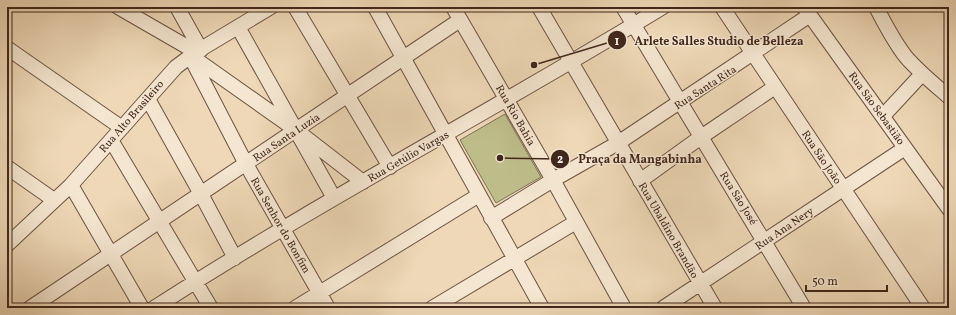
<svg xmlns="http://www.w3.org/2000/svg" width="956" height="315" font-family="Vollkorn,serif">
<rect width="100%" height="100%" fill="#eed8b7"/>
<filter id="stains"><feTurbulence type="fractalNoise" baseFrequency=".005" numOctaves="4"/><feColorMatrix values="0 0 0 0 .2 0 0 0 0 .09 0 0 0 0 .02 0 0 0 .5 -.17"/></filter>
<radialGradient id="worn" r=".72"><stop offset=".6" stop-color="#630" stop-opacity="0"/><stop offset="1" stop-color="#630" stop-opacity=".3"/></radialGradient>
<!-- green -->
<path fill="#bebd8a" stroke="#7f7253" d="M505,114L541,177L496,203L460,140Z"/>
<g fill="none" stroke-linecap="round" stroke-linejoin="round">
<!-- minor casing -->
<g stroke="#6c5343" stroke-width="16">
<path id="minor" d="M118,7L196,52
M177,7L201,50
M295,7L390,167
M375,7L542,308
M453,7L553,180L624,308
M539,7L715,308
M623,7L804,308
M722,7L923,308
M804,7L949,209
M876,7C885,24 894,42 906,57C919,72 934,84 949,97
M238,27L334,198
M7,48L122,128
M190,56L246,164L328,308
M194,58L296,130L363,182
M148,99L201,194L235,258
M883,116L922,74
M111,140L211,308
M7,167L54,200
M640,181L701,137L775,87
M71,185L142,308
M491,218L553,180L618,143L810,15
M7,245L71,185L176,67L196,52L271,7
M30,308L460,20
M154,308C320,201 494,110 663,7
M295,308L479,195
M432,308L576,222
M663,308L905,148"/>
</g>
<!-- minor -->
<use href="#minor" stroke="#f4e6d0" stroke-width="14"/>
</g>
<g text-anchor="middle" stroke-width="3" stroke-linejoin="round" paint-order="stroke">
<!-- street labels -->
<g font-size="11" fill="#40271c" stroke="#f4e6d0">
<text transform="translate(705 87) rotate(-33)" y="4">Rua Santa Rita</text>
<text transform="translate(877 108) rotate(54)" y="4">Rua São Sebastião</text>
<text transform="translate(516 115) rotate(60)" y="4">Rua Rio Bahia</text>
<text transform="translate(131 116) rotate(-49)" y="4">Rua Alto Brasileiro</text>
<text transform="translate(286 137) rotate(-34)" y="4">Rua Santa Luzia</text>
<text transform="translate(408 156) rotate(-30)" y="4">Rua Getúlio Vargas</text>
<text transform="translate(822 157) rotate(56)" y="4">Rua São João</text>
<text transform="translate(739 198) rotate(58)" y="4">Rua São José</text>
<text transform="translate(281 225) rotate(60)" y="4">Rua Senhor do Bonfim</text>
<text transform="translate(784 228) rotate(-34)" y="4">Rua Ana Nery</text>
<text transform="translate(669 230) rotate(60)" y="4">Rua Ubaldino Brandão</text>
</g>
</g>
<!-- callouts -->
<path fill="none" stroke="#40271c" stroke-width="1.5" d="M534 65L617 40M500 158L560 159"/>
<g fill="#40271c" stroke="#f4e6d0" stroke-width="1.5">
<circle cx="534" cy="65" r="4"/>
<circle cx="500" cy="158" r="4"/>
<circle cx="617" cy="40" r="10"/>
<circle cx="560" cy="159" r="10"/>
</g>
<g font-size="12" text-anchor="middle" font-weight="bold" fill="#fff">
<text x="617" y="45">1</text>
<text x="560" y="163">2</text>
</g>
<g font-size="12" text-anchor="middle" font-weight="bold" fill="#40271c" stroke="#f4e6d0" stroke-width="3" stroke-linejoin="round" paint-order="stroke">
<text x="719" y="45">Arlete Salles Studio de Belleza</text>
<text x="640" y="163">Praça da Mangabinha</text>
</g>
<!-- margin -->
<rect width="956" height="315" fill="none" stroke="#eed8b7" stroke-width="24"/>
<rect x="8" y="8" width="940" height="299" fill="none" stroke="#40271c" stroke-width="2"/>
<rect x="12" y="12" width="932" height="291" fill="none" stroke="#40271c"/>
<!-- scale -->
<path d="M806 285v6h81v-6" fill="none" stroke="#40271c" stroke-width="2"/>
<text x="812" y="285" font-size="12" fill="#40271c" stroke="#f4e6d0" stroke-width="3" paint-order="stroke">50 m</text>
<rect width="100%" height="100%" filter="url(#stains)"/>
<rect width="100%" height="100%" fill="url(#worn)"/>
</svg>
